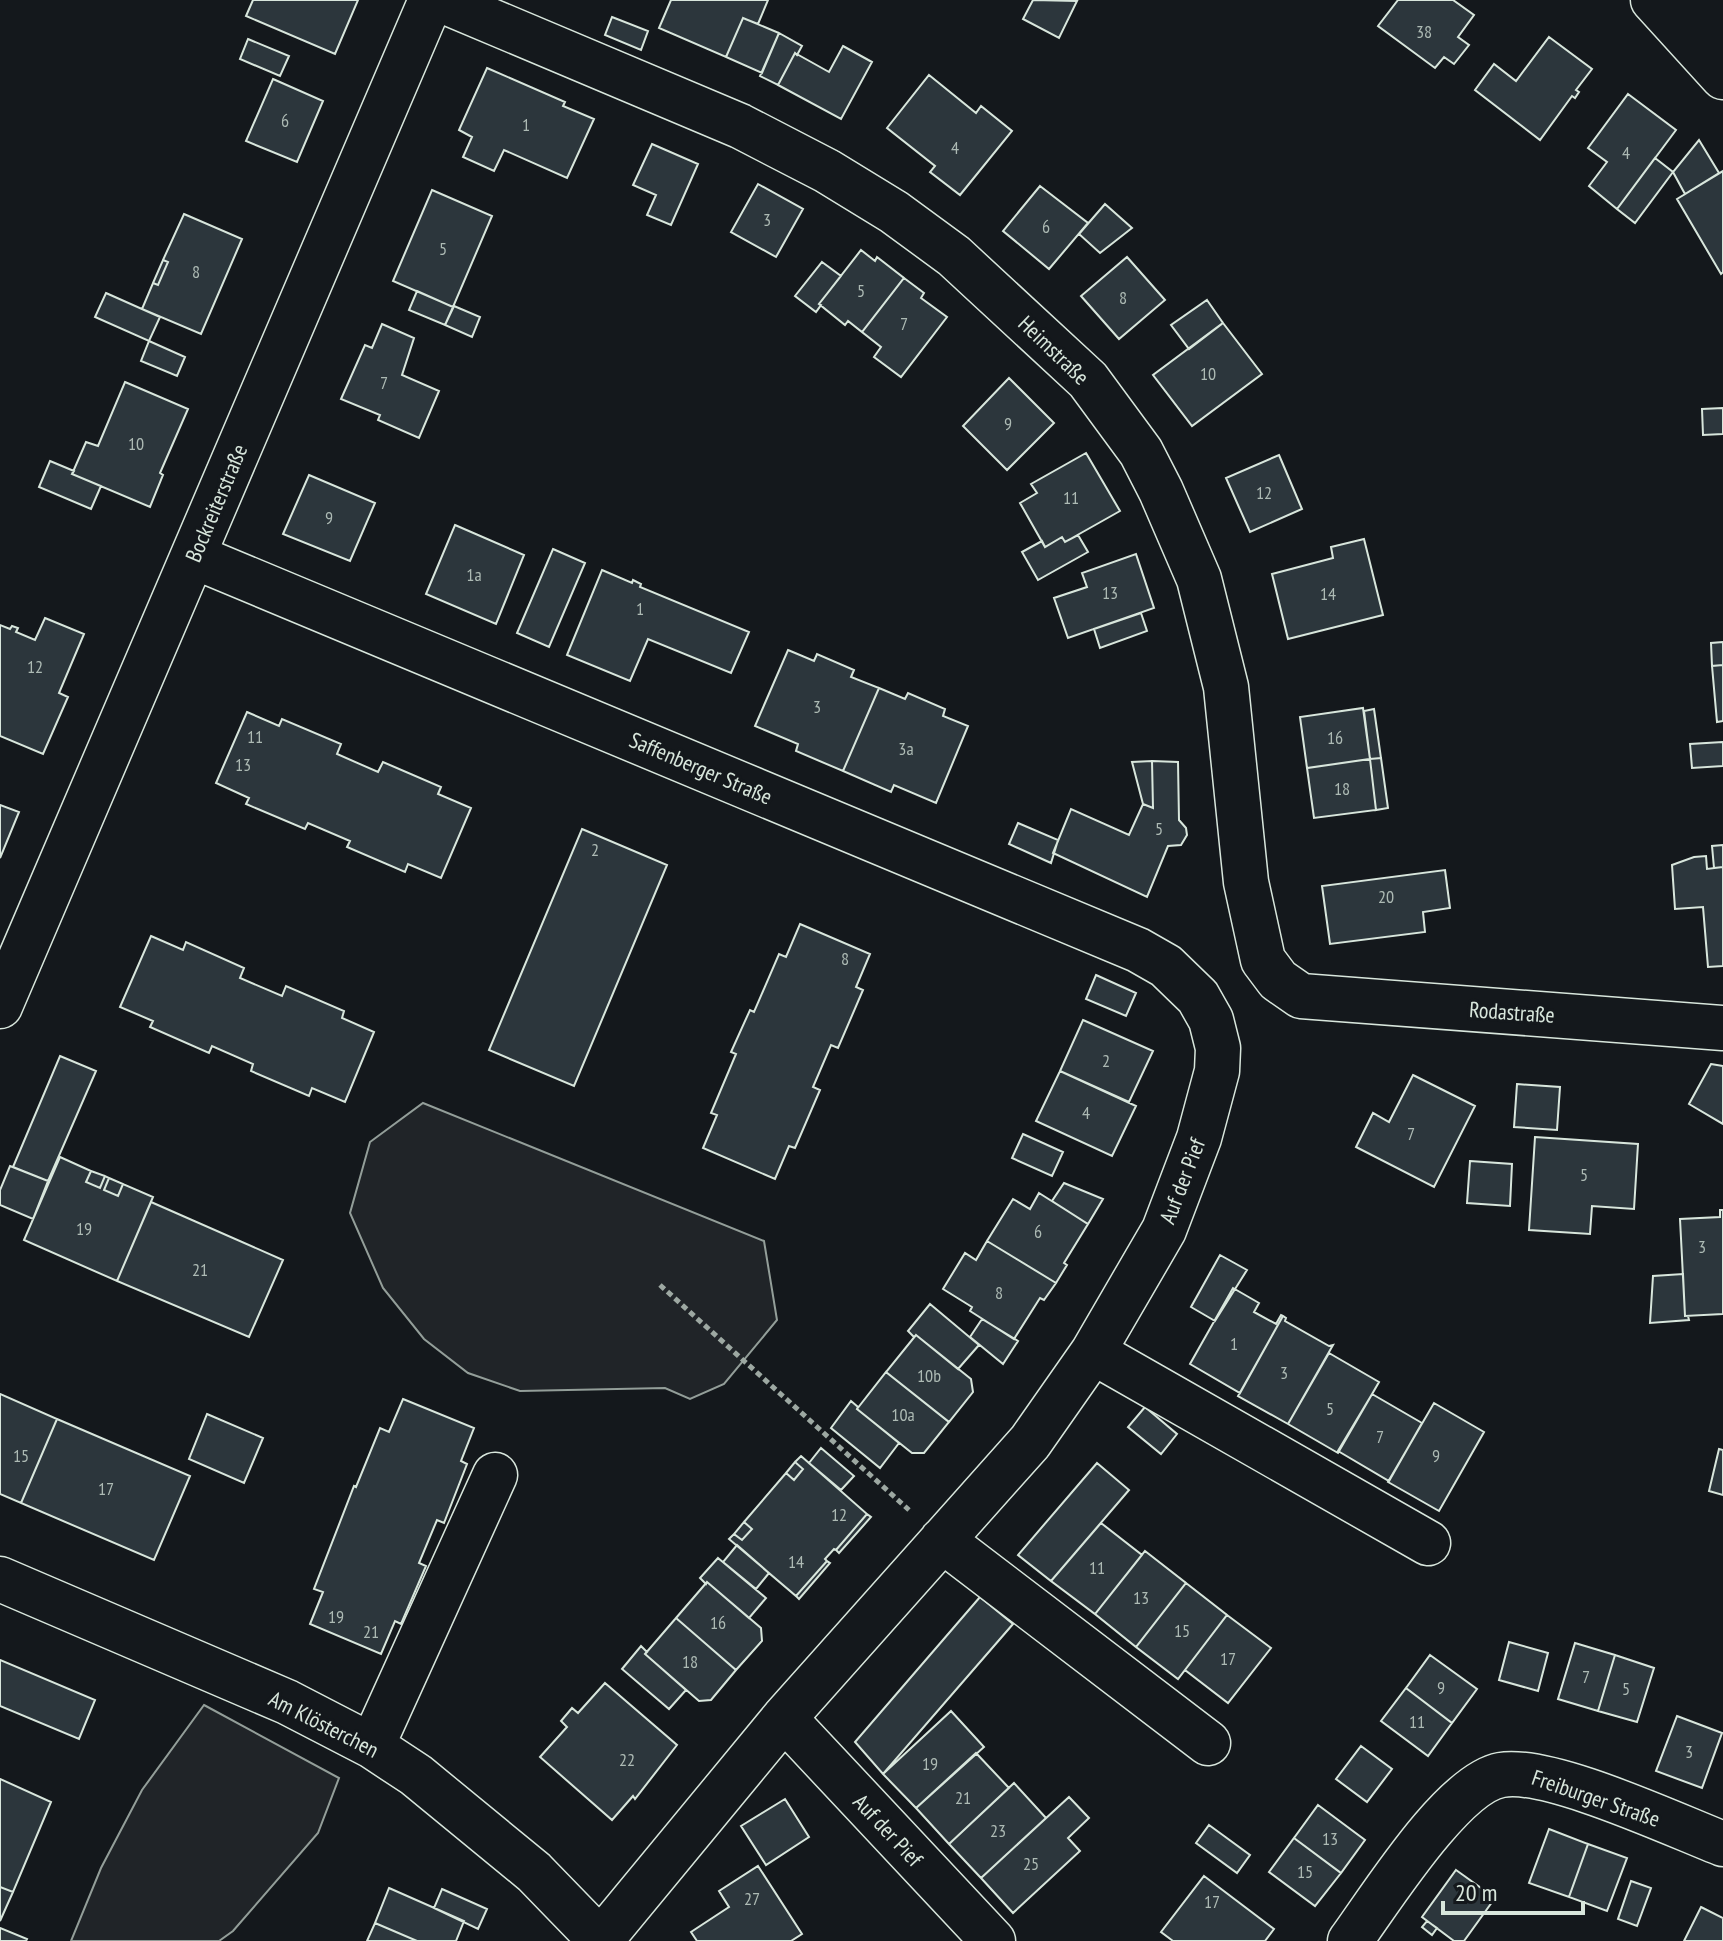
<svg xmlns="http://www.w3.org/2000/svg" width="1723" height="1941" font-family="'PT Sans Narrow',sans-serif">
<rect width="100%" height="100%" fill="#14181c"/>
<!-- green -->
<path fill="#202428" stroke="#939e99" stroke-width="2" d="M423,1103L764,1241L777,1320L724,1384L690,1399L665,1388L520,1391L468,1373L424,1339L383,1288L350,1213L370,1142Z
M204,1705L339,1778L318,1833L233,1931L219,1941H71L101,1868L142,1790Z"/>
<!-- building -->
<path fill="#2c363c" stroke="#d8e6dc" stroke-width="2" d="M253,0H358L335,54L246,16Z
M671,0H768L758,24L743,18L726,57L659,28Z
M1033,0L1077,1L1059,38L1023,19Z
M1398,0H1453L1474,15L1458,37L1469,45L1454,64L1444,57L1435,68L1378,26Z
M612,17L648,31L641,50L605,35Z
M743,18L779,33L762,73L726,57Z
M779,33L802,46L797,55L795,53L778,85L760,76Z
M1549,37L1592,69L1576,90L1579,92L1575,98L1572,96L1540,140L1475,90L1494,64L1516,81Z
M248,39L289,56L280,76L240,59Z
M843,46L872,62L841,119L778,85L795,53L829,72Z
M487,68L565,102L563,106L594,119L567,178L504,150L494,171L463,157L472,137L459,130Z
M929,75L976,113L981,106L1012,131L960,195L930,172L935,166L887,128Z
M273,79L323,101L297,162L246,141Z
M1628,94L1676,130L1617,209L1589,186L1607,162L1588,148Z
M1699,140L1719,173L1685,194L1673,172Z
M652,144L698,164L671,225L647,215L656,195L633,185Z
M1655,158L1673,172L1635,223L1617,209Z
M1723,171V272L1721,274L1677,199Z
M758,184L803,209L776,257L731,232Z
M1040,186L1088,223L1049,269L1003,231Z
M432,190L492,216L453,307L393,281Z
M1105,204L1132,228L1100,253L1079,234Z
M184,214L242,239L201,334L142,309L153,283L158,285L168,262L163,260Z
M861,250L875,261L877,257L904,278L862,332L848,321L845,325L819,304Z
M1127,257L1165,300L1119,339L1081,296Z
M163,260L168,262L158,285L153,283Z
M822,262L841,276L819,304L821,305L816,312L795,296Z
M904,278L924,293L921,298L947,317L901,377L874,357L881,347L862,332Z
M417,291L453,307L445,325L409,310Z
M106,293L160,317L149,341L95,317Z
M1207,300L1223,323L1189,349L1171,325Z
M454,306L480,317L472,337L445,325Z
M1223,323L1262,374L1192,426L1153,375Z
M382,324L414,338L402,375L439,391L419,438L378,420L380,415L341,399L365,345L372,348Z
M149,341L185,357L177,376L141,361Z
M1009,378L1054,423L1007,470L963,426Z
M125,382L188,409L160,473L163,475L150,507L72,474L86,442L98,446Z
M1723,408V434L1703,435L1702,409Z
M1086,453L1120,511L1065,542L1062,537L1045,547L1020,503L1037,493L1031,484Z
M1279,455L1302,509L1250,532L1226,478Z
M50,461L74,471L72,474L101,486L91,509L39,487Z
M309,475L375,503L350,561L283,534Z
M455,525L524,555L496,624L426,594Z
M1078,535L1088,552L1038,580L1022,552L1042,541L1045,547L1062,537L1065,542Z
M1364,539L1383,615L1288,639L1272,574L1333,558L1331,547Z
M553,549L585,563L549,647L517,633Z
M1136,554L1154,608L1068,638L1054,598L1087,587L1082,573Z
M602,570L632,583L633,580L641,584L640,587L749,632L731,673L648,639L630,681L567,655Z
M1141,613L1147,631L1100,648L1094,629Z
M45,618L84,634L59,693L68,697L43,754L0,736V625L10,629L12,626L18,628L16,632L35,640Z
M1723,642V665L1712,666L1711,643Z
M788,650L814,661L817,654L854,670L851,677L879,688L843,771L796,751L798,744L755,726Z
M1723,665V721L1717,722L1712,666Z
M879,688L905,699L908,693L945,709L943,716L968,726L936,803L894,785L891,792L843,771Z
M1363,708L1370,759L1307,768L1300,717Z
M1374,709L1381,758L1370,759L1364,711Z
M247,712L279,726L282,719L341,744L337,754L378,772L383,762L441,787L438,794L471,808L441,878L408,864L405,872L347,847L350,841L308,823L305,829L246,804L249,798L216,783Z
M1723,742V766L1692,768L1690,744Z
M1381,758L1388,808L1376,810L1370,759Z
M1370,759L1376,810L1314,818L1307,768Z
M1152,761L1178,762L1179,820L1186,828L1187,835L1181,845L1168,846L1147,897L1053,853L1071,809L1129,835L1143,804L1153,808Z
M1152,761L1153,808L1143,804L1132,762Z
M0,805L19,812L0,858Z
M1018,823L1058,840L1051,863L1009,844Z
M582,829L667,865L574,1086L489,1050Z
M1723,845V867L1714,868L1712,846Z
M1706,856L1707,869L1723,867V966L1708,967L1703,907L1675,909L1672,865L1694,857Z
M1445,870L1450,908L1423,912L1425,932L1330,944L1322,886Z
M800,924L870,954L856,987L863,990L838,1048L831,1045L813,1087L820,1090L795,1148L789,1146L775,1179L703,1148L717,1115L711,1113L736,1054L731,1052L750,1010L754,1012L779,954L786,957Z
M151,936L183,950L186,942L244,968L240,978L282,996L286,986L344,1011L342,1018L374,1032L345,1102L312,1088L309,1096L251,1071L253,1064L212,1046L209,1053L150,1027L153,1021L120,1007Z
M1096,975L1136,993L1126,1016L1086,999Z
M1083,1020L1153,1051L1129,1102L1060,1071Z
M60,1056L96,1071L48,1181L13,1167Z
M1711,1064L1723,1066V1124L1689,1104Z
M1060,1071L1136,1106L1112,1156L1036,1121Z
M1413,1075L1475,1106L1434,1187L1356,1147L1373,1113L1389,1122Z
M1517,1084L1560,1087L1557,1130L1514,1127Z
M1023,1134L1063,1152L1052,1176L1012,1158Z
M1535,1137L1638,1144L1634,1209L1592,1206L1590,1234L1529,1230Z
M60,1157L91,1171L86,1182L100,1188L105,1176L109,1178L104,1190L118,1196L123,1184L153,1197L117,1281L24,1240Z
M1470,1161L1512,1164L1510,1206L1467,1203Z
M10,1166L48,1181L33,1219L0,1205V1190Z
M91,1171L105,1176L100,1188L86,1182Z
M109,1178L123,1184L118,1196L104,1190Z
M1064,1183L1103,1199L1088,1224L1052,1201Z
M1039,1193L1088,1224L1064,1263L1067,1265L1056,1283L987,1241L1013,1199L1030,1209Z
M151,1202L283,1260L249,1337L117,1281Z
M1720,1210H1723V1314L1685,1316L1680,1219L1720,1217Z
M987,1241L1056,1283L1044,1300L1040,1298L1014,1339L970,1311L972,1307L943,1289L965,1253L976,1260Z
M1220,1255L1247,1270L1215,1321L1191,1307Z
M1683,1274L1685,1316H1688L1689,1320L1650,1323L1653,1276Z
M1233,1288L1259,1303L1254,1312L1276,1324L1281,1315L1283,1316L1240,1393L1190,1364Z
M930,1304L979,1345L958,1369L916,1335L914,1337L908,1331Z
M1283,1316L1286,1318L1285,1321L1329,1346L1333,1345L1288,1424L1238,1396Z
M982,1319L1018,1341L1003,1364L970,1337Z
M916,1335L971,1379L973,1392L949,1422L886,1372Z
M1329,1353L1379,1382L1338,1453L1288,1424Z
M886,1372L949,1422L924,1453H912L857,1409Z
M0,1394L57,1419L21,1503L0,1494Z
M1372,1394L1422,1423L1389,1481L1338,1451Z
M403,1399L474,1428L461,1461L467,1464L444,1523L437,1520L419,1563L426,1566L401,1624L395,1621L381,1654L310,1624L323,1592L314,1589L354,1486L356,1487L380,1428L389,1432Z
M851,1401L858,1407L857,1409L899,1443L880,1468L831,1428Z
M1434,1403L1484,1432L1439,1511L1388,1482Z
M1145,1407L1177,1434L1161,1454L1128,1427Z
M207,1414L263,1438L244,1483L189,1459Z
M57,1419L190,1476L154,1560L21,1503Z
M821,1448L854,1476L841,1490L809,1463Z
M1719,1449L1723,1450V1495L1709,1491Z
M801,1456L867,1514L836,1550L834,1549L825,1559L827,1561L796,1596L729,1539L734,1534L742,1540L752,1529L744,1522L786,1473L794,1480L803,1469L795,1462Z
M795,1462L803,1469L794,1480L786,1473Z
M1097,1463L1129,1490L1051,1581L1018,1555Z
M867,1514L871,1517L839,1553L836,1550Z
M744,1522L752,1529L742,1540L734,1534Z
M1101,1523L1142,1555L1095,1614L1051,1581Z
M737,1545L769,1573L756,1589L723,1562Z
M1145,1551L1186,1583L1136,1647L1095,1614Z
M718,1558L766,1598L749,1618L707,1582L706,1584L700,1578Z
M827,1561L830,1563L799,1599L796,1596Z
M707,1582L761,1628L762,1641L736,1670L676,1618Z
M1186,1583L1227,1615L1178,1679L1136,1647Z
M980,1597L1013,1624L883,1774L855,1742Z
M1227,1615L1271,1648L1228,1703L1185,1670Z
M676,1618L736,1670L711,1700L699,1701L645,1654Z
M1509,1642L1548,1653L1538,1691L1499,1680Z
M1575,1643L1615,1655L1598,1711L1558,1699Z
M641,1646L647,1652L645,1654L686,1690L669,1709L622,1669Z
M1430,1655L1477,1689L1452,1723L1406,1688Z
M1615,1655L1654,1668L1637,1722L1598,1711Z
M0,1660L95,1700L79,1739L0,1706Z
M605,1683L677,1745L635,1799L633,1796L612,1820L540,1757L567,1727L561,1721L572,1708L578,1713Z
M1406,1688L1452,1723L1428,1756L1381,1721Z
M951,1711L984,1747L916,1808L883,1774Z
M1677,1716L1722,1733L1702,1788L1656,1771Z
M1361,1746L1392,1769L1367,1802L1336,1779Z
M976,1753L1009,1788L949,1844L916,1808Z
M0,1779L51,1802L13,1892L0,1887Z
M1014,1783L1046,1818L981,1878L949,1844Z
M1069,1797L1089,1818L1068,1838L1080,1851L1013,1913L981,1878Z
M785,1799L809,1837L766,1865L741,1826Z
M1318,1805L1365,1840L1341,1873L1294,1838Z
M1209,1825L1250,1855L1237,1873L1196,1843Z
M1549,1829L1588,1844L1569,1897L1529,1883Z
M1294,1838L1341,1873L1315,1906L1269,1872Z
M1588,1844L1627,1858L1607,1911L1569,1897Z
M758,1866L802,1934L791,1941H697L691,1932L729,1907L719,1891Z
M1456,1870L1495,1898L1464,1941H1454L1422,1917Z
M1204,1876L1274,1929L1265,1941H1173L1161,1932Z
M1631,1881L1651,1888L1637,1926L1618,1919Z
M0,1887L13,1892L0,1921Z
M389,1888L464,1921L456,1941H417L375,1923Z
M442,1889L487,1909L478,1929L434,1908Z
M1701,1907L1723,1918V1941H1684Z
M1427,1921L1437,1928L1432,1935L1422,1927Z
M375,1923L417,1941H367Z
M0,1928L27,1939L26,1941H0Z"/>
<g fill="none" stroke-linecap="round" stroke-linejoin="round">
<!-- minor casing -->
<g stroke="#d8e6dc" stroke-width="47">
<path id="minor" d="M441,0L740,126L827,171L894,212L954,256L1088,380L1141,452L1161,491L1199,579L1226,687L1246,882L1263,960L1278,980L1301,996L1723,1028
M1653,0L1723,77
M1695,0L1723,22
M193,556L1138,950L1166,966L1198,997L1211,1020L1218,1048L1217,1071L1199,1138L1164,1230L1093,1352L1030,1442L784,1718L600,1941
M0,1006L431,0
M1093,1352L1428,1543
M942,1540L1208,1743
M0,1579L287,1702L372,1746L416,1775L534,1872L601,1941
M784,1718L993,1941
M372,1746L495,1475
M1350,1941C1380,1900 1452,1784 1501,1775C1548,1766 1674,1825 1723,1844"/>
</g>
<!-- path -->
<path stroke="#9da8a2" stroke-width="5" stroke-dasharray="6 4" stroke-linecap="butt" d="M660,1285L909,1510"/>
<!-- minor -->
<use href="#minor" stroke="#14181c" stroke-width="44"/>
</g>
<g text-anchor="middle" stroke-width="6" stroke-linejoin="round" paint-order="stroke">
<!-- number labels -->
<g font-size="18" fill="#adbab4">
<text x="1424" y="38">38</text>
<text x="285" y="127">6</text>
<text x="526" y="131">1</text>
<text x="955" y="154">4</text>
<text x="1626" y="159">4</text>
<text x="767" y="226">3</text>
<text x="1046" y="233">6</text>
<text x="443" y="255">5</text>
<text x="196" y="278">8</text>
<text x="861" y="297">5</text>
<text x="1123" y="304">8</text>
<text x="904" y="330">7</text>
<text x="1208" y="380">10</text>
<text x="384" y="389">7</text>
<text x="1008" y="430">9</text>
<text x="136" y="450">10</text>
<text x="1264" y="499">12</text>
<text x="1071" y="504">11</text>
<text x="329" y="524">9</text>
<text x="474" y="581">1a</text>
<text x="1110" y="599">13</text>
<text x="1328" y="600">14</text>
<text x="640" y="615">1</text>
<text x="35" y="673">12</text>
<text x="817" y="713">3</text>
<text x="255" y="743">11</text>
<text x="1335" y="744">16</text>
<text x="906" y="755">3a</text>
<text x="243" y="771">13</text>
<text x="1342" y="795">18</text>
<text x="1159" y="835">5</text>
<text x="595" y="856">2</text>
<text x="1386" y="903">20</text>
<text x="845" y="965">8</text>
<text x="1106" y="1067">2</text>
<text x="1086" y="1119">4</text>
<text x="1411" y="1140">7</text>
<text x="1584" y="1181">5</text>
<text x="84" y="1235">19</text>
<text x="1038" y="1238">6</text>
<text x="1702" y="1253">3</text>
<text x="200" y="1276">21</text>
<text x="999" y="1299">8</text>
<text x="1234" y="1350">1</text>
<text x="1284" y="1379">3</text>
<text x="929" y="1382">10b</text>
<text x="1330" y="1415">5</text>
<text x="903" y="1421">10a</text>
<text x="1380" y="1443">7</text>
<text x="21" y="1462">15</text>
<text x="1436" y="1462">9</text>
<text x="106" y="1495">17</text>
<text x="839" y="1521">12</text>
<text x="796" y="1568">14</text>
<text x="1097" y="1574">11</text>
<text x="1141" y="1604">13</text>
<text x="336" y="1623">19</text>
<text x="718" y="1629">16</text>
<text x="1182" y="1637">15</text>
<text x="371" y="1638">21</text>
<text x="1228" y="1665">17</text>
<text x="690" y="1668">18</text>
<text x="1586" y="1683">7</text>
<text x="1441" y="1694">9</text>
<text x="1626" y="1695">5</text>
<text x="1417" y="1728">11</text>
<text x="1689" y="1758">3</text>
<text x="627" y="1766">22</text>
<text x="930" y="1770">19</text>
<text x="963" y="1804">21</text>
<text x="998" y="1837">23</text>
<text x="1330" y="1845">13</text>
<text x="1031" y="1870">25</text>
<text x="1305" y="1878">15</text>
<text x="752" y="1905">27</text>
<text x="1212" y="1908">17</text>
</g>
<!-- street labels -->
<g font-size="22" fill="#d8e6dc" stroke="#14181c">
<text transform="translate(1054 350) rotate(44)" y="8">Heimstraße</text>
<text transform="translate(216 503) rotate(-67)" y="8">Bockreiterstraße</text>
<text transform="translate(701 768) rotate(23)" y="8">Saffenberger Straße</text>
<text transform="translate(1512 1012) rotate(4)" y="8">Rodastraße</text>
<text transform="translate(1182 1181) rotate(-69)" y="8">Auf der Pief</text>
<text transform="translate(324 1724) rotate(27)" y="8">Am Klösterchen</text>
<text transform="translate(1596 1798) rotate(19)" y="8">Freiburger Straße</text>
<text transform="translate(888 1830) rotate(47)" y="8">Auf der Pief</text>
</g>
</g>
<!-- scale -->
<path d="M1443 1901v12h140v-12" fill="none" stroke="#d8e6dc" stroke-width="4"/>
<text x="1455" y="1901" font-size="24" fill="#d8e6dc" stroke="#14181c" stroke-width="6" paint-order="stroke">20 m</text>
</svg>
